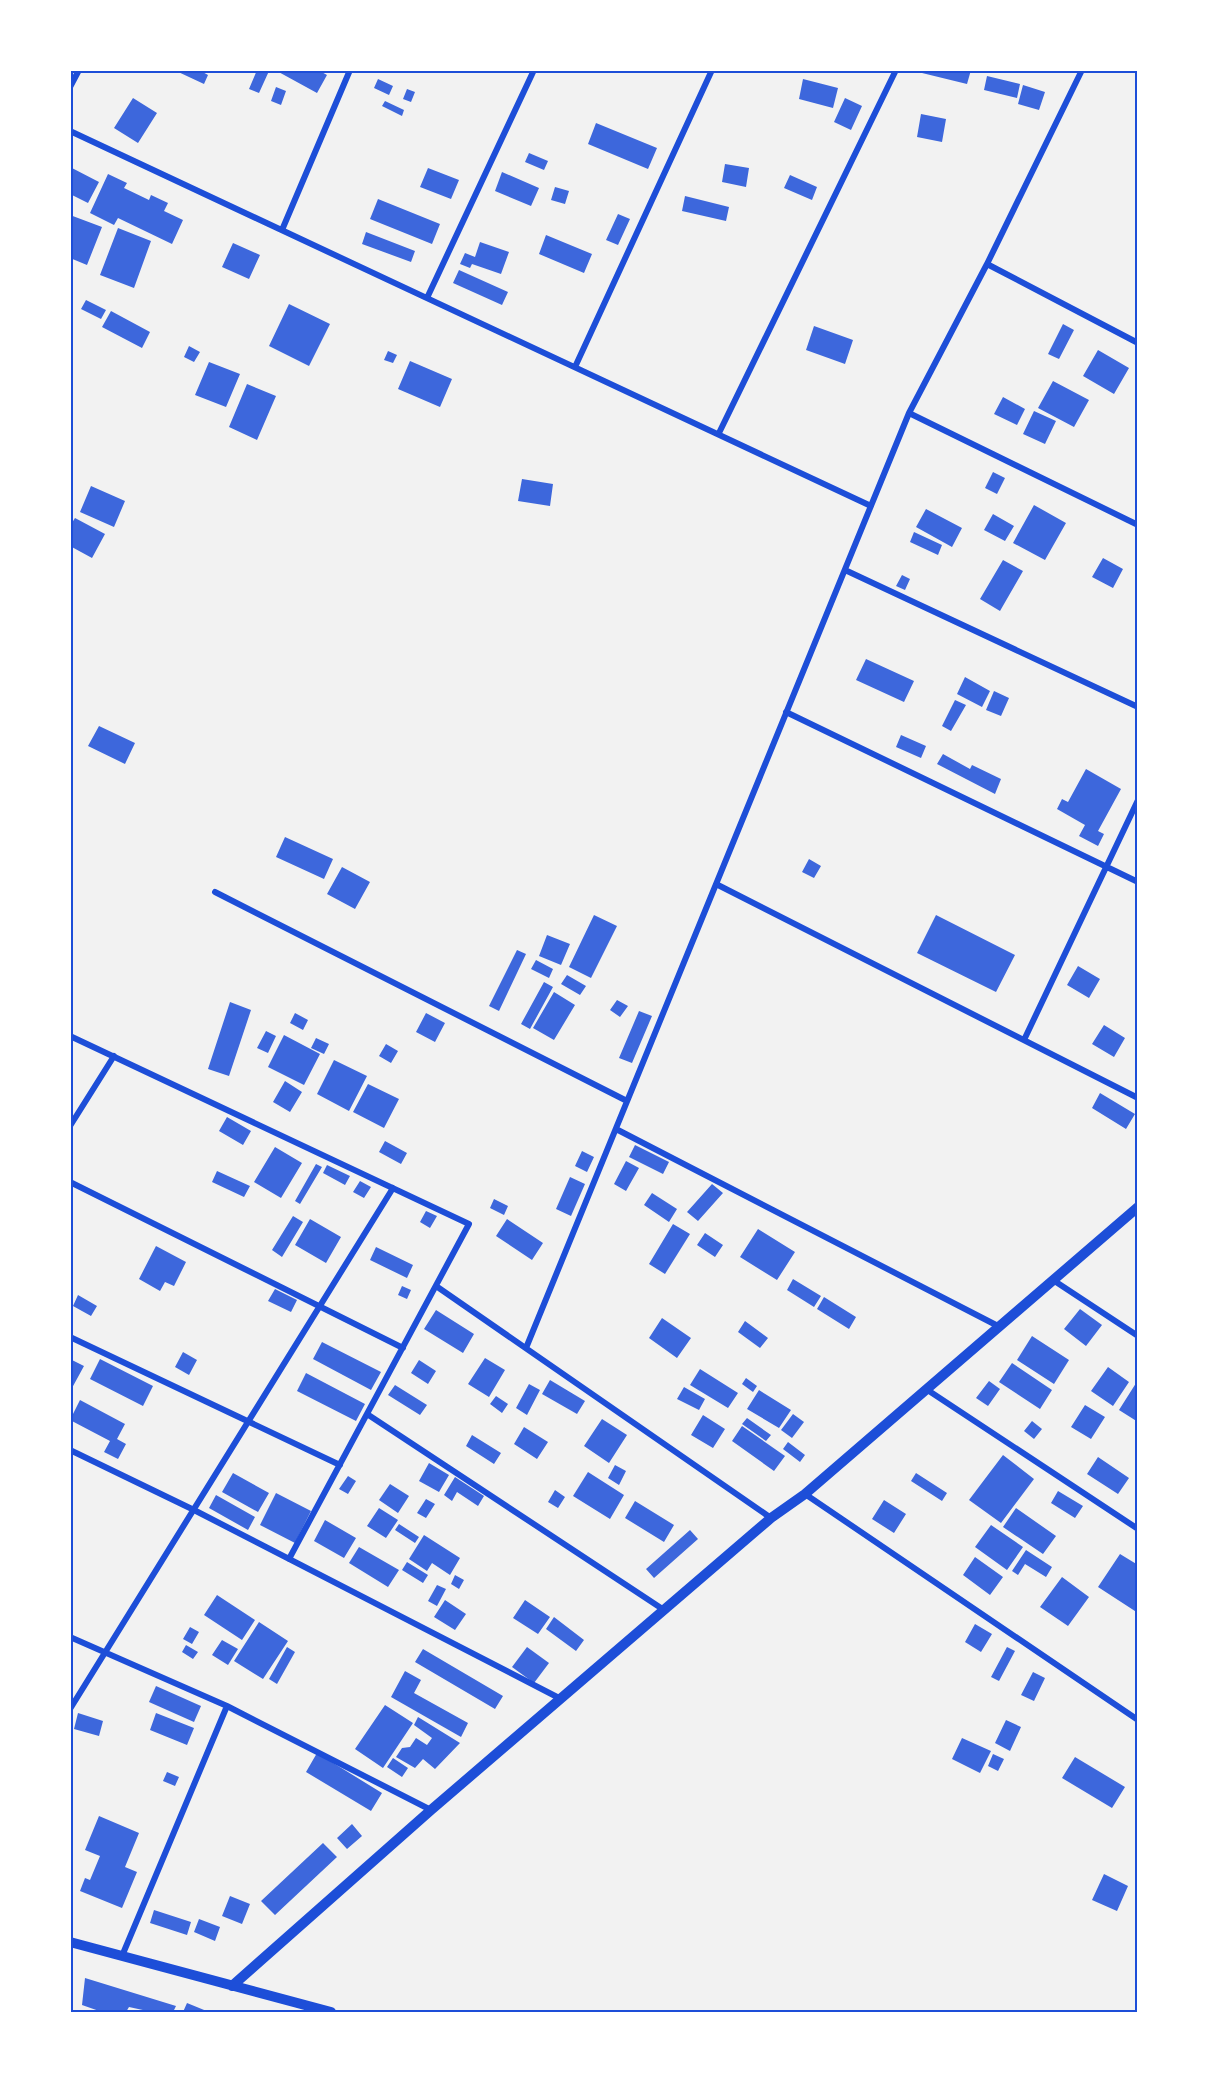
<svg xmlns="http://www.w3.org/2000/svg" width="1208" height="2083" font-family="'Public Sans',sans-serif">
<rect width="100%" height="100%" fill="#f2f2f2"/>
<!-- building -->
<path fill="#3d67dc" d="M174,70H199L208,75L204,84Z
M257,70L269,71L259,93L249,89Z
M275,70H318L327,75L317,93Z
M922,70H971L967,84L922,73Z
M987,76L1020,84L1017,98L984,90Z
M378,79L393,86L389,95L374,88Z
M803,79L838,88L833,108L799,99Z
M1023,85L1045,92L1039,110L1018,104Z
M276,87L286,91L281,105L271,101Z
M407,89L415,92L411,102L403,99Z
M133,98L157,113L138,143L114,128Z
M845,98L862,106L851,130L834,122Z
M385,101L404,110L402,116L382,106Z
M921,114L946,119L942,142L917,137Z
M596,123L657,148L648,169L588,144Z
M529,153L548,161L544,170L525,162Z
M725,164L749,168L746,187L722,182Z
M70,167L99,182L88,203L70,194Z
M428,168L459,180L451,199L420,187Z
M502,172L539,188L531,206L495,191Z
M108,174L127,183L124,188L149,200L151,195L168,203L164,211L183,220L172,244L118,218L114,225L90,213Z
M790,175L817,187L812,200L784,188Z
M555,187L569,191L565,204L551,200Z
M685,196L729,207L726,221L682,211Z
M378,199L440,224L432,244L370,219Z
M618,214L630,219L618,245L606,240Z
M70,215L102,227L87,265L70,258Z
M118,228L151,241L134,288L100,275Z
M366,232L415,251L411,262L362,244Z
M546,235L592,254L584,273L539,254Z
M480,242L509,252L501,274L472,264L470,268L460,264L465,253L475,257Z
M233,243L260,255L249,279L222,267Z
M459,270L508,292L502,305L453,283Z
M86,300L106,310L101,319L81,309Z
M289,304L330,324L309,366L269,346Z
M111,311L150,332L142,348L102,327Z
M1063,324L1074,330L1059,359L1048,354Z
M814,326L853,340L845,364L806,350Z
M189,346L200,352L194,362L184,357Z
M1098,350L1129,368L1114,394L1083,376Z
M388,351L397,355L393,363L384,360Z
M410,361L452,379L440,407L398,389Z
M209,362L240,374L226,407L195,395Z
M1053,381L1089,400L1074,427L1038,408Z
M247,384L276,396L257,440L229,427Z
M1003,397L1025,409L1017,425L994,414Z
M1034,411L1056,421L1045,444L1023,434Z
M993,472L1005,478L997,494L985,488Z
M522,479L553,484L550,506L518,501Z
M91,486L125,501L114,527L80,512Z
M1034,505L1066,523L1045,560L1013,543Z
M926,509L962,528L952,547L916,527Z
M993,514L1014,526L1005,541L984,530Z
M75,518L105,534L92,558L70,546V526Z
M914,532L942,545L938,555L910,542Z
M1103,558L1123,569L1113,588L1092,577Z
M1003,560L1023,571L1000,611L980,599Z
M902,575L910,579L905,590L896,586Z
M866,659L914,681L904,702L856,680Z
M965,677L990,691L982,707L957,694Z
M994,691L1009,698L1001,716L986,710Z
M955,700L966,705L951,731L942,726Z
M99,726L135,743L125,764L88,746Z
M901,735L926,746L921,758L896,747Z
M943,754L970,769L972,765L1001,779L995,794L937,764Z
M1086,769L1121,789L1098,831L1104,834L1098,846L1079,836L1085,825L1057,809L1062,799L1068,802Z
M285,837L333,859L324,879L276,857Z
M809,859L821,866L814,878L802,872Z
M342,867L370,882L355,909L327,894Z
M594,915L617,926L591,978L569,967Z
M936,915L1015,955L996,992L917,953Z
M547,935L570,944L561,965L539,956Z
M517,950L526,954L499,1011L489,1006Z
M536,960L553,969L549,978L531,969Z
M1078,966L1100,979L1089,998L1067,985Z
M567,975L586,986L580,995L561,984Z
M544,982L553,987L530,1029L521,1024Z
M554,992L575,1005L554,1040L533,1028Z
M617,1000L628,1006L620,1017L610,1010Z
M230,1002L251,1010L229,1076L208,1069Z
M639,1011L652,1016L632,1063L619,1058Z
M295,1013L308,1020L303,1030L290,1023Z
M426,1013L445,1023L435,1042L416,1032Z
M1104,1025L1125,1038L1114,1057L1092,1044Z
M266,1031L276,1036L268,1053L257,1048Z
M284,1035L320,1054L304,1085L268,1067Z
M316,1038L329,1044L324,1054L311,1048Z
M386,1044L398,1051L391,1063L379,1056Z
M334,1060L367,1076L349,1111L317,1094Z
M285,1081L302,1092L290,1112L273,1102Z
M368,1084L399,1099L384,1128L353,1112Z
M1100,1093L1135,1114L1126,1129L1092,1108Z
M227,1117L251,1131L243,1145L219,1131Z
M385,1141L407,1153L401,1164L379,1152Z
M635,1145L669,1162L663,1174L629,1157Z
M275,1147L302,1163L281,1198L254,1182Z
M582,1151L594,1157L587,1172L575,1166Z
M626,1161L639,1168L626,1191L614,1184Z
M316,1164L322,1167L300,1204L295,1201Z
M327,1165L350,1176L345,1185L323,1173Z
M217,1171L250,1186L244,1197L212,1182Z
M570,1177L585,1184L571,1216L556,1209Z
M360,1181L371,1187L364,1198L353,1192Z
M712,1184L723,1193L698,1221L687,1212Z
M652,1193L677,1209L669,1222L644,1205Z
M494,1199L508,1206L504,1215L490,1208Z
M426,1211L437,1216L430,1228L420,1222Z
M293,1216L303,1222L282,1257L272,1250Z
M310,1219L341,1237L326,1263L295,1245Z
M507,1219L543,1243L532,1260L496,1236Z
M673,1224L690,1234L665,1274L649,1264Z
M758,1229L795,1252L777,1280L740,1257Z
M705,1233L723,1245L715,1257L697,1245Z
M156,1246L186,1262L174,1286L165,1282L160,1291L139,1279Z
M376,1247L413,1265L407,1278L370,1260Z
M793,1279L821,1296L814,1307L787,1290Z
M402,1286L411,1290L407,1299L398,1295Z
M275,1289L297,1300L291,1312L268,1301Z
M78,1295L97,1306L91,1316L73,1306Z
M824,1297L856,1317L849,1329L817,1309Z
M1080,1309L1102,1325L1086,1346L1064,1329Z
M436,1310L474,1334L463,1353L424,1329Z
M662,1318L691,1338L677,1358L649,1338Z
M745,1321L768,1338L760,1348L738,1332Z
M1032,1336L1069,1360L1054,1384L1017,1360Z
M322,1342L381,1372L371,1390L313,1359Z
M183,1352L197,1360L189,1375L175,1367Z
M485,1358L505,1370L489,1397L468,1384Z
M70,1359L84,1366L72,1388L70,1387Z
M100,1359L153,1386L143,1406L90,1379Z
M419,1360L436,1371L428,1384L411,1373Z
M1012,1363L1052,1390L1040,1409L999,1382Z
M1108,1367L1129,1382L1113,1406L1091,1391Z
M700,1369L738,1393L728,1408L690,1385Z
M306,1373L365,1404L356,1421L297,1391Z
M746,1378L757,1386L753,1392L742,1384Z
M550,1380L585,1401L577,1414L542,1394Z
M1138,1380V1422L1119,1410Z
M989,1381L1000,1389L988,1406L976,1398Z
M529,1384L540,1390L527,1415L516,1408Z
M395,1385L427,1405L420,1415L388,1395Z
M684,1387L705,1399L699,1410L677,1399Z
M759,1390L791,1410L779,1428L747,1409Z
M496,1396L508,1404L502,1413L490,1404Z
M80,1400L125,1424L117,1439L126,1444L118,1459L104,1452L110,1441L70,1420Z
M1085,1405L1105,1417L1091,1439L1071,1427Z
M793,1414L804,1422L792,1438L781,1430Z
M703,1415L725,1429L713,1448L691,1435Z
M747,1418L771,1435L766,1441L742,1424Z
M602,1419L627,1435L609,1463L584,1446Z
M1032,1421L1042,1429L1034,1439L1024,1431Z
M742,1426L785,1456L774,1471L732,1441Z
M524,1427L548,1442L537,1459L514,1444Z
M472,1435L501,1453L494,1464L466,1446Z
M788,1442L805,1455L800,1462L783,1449Z
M1003,1455L1034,1479L1001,1523L969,1500Z
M1098,1457L1129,1478L1118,1494L1087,1474Z
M429,1463L449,1475L439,1492L419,1481Z
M615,1465L626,1471L619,1485L608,1478Z
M588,1472L624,1495L610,1519L573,1496Z
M233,1473L269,1493L258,1512L222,1492Z
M916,1473L947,1493L942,1501L911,1481Z
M348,1476L356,1481L348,1494L339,1489Z
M455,1477L484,1496L478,1506L457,1492L452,1501L444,1495Z
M390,1484L409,1496L398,1513L379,1500Z
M555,1490L565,1497L558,1508L548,1502Z
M1058,1491L1083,1506L1075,1518L1051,1503Z
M276,1493L311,1511L295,1543L260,1525Z
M216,1495L255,1517L248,1530L209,1508Z
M426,1499L435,1504L426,1518L417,1513Z
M884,1500L906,1514L894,1533L872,1519Z
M635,1501L674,1525L664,1542L625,1518Z
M379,1508L398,1520L386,1538L367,1526Z
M1016,1508L1056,1536L1043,1554L1003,1527Z
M325,1520L356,1538L344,1558L314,1541Z
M399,1524L419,1537L415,1543L395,1530Z
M991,1525L1023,1547L1007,1570L975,1547Z
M690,1530L698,1539L654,1578L646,1569Z
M424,1535L460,1558L450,1575L432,1563L427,1571L409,1559Z
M359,1547L399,1570L388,1587L349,1563Z
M1026,1550L1052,1567L1046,1577L1025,1564L1018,1575L1012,1571Z
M1120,1554L1138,1565V1613L1098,1587Z
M975,1557L1003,1577L990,1595L963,1575Z
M407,1562L428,1575L423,1583L402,1570Z
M455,1575L464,1580L459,1589L451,1584Z
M1062,1577L1089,1597L1068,1626L1040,1607Z
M437,1585L446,1589L437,1606L428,1601Z
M217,1595L255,1620L242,1640L204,1615Z
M445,1600L466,1614L455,1630L434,1617Z
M525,1600L550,1617L538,1634L513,1618Z
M554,1617L584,1640L576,1651L546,1629Z
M259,1622L288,1641L263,1679L234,1661Z
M975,1624L992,1634L981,1652L965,1642Z
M190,1627L199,1632L192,1644L183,1639Z
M222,1640L238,1649L228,1665L212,1655Z
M186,1645L198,1652L193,1659L182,1652Z
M287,1647L295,1652L277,1684L269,1679Z
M527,1647L549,1663L534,1683L512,1667Z
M1007,1647L1015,1651L999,1681L991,1677Z
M423,1649L503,1696L495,1709L415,1662Z
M405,1671L421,1680L414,1693L468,1723L461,1737L391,1697Z
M1033,1672L1045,1678L1034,1701L1021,1695Z
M156,1686L201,1706L194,1722L149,1702Z
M385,1705L413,1723L383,1768L355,1749Z
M78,1713L103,1721L99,1736L74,1729Z
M156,1713L194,1728L187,1745L150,1730Z
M418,1717L460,1743L435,1769L423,1759L415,1768L396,1757L402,1748L410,1747L416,1738L427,1745L432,1738L414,1725Z
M1006,1720L1021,1727L1010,1751L995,1743Z
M962,1738L991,1751L980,1773L952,1759Z
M317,1753L382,1793L371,1811L306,1772Z
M993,1754L1004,1759L998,1771L988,1766Z
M1075,1757L1125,1787L1112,1808L1062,1778Z
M393,1758L408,1768L402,1777L387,1767Z
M167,1772L179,1777L175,1786L163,1781Z
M99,1816L139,1833L125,1867L137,1872L122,1908L80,1891L85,1878L90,1880L100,1856L85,1850Z
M352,1824L362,1836L347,1849L337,1838Z
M323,1843L337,1857L275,1915L261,1901Z
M1104,1874L1128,1886L1117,1911L1092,1900Z
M230,1896L250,1904L242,1924L222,1916Z
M154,1910L191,1922L187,1935L150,1923Z
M199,1919L220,1927L215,1941L194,1932Z
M85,1978L176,2006L173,2012H152L129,2007L126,2012H102L82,2005Z
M187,2003L209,2012H183Z"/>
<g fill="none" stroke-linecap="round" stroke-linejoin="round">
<!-- minor -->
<path stroke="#1d4ed8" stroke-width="6" d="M70,87L79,70
M70,131L871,506
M282,230L350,70
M987,264L1138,343
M427,298L534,70
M575,367L712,70
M909,413L1138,525
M719,433L896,70
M845,570L1138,707
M786,712L1138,882
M716,884L1138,1098
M215,892L627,1101
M70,1036L469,1224L289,1559
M1024,1040L1138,800
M70,1126L114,1056
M616,1129L998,1326
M70,1182L403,1348
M1053,1280L1138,1336
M436,1286L771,1518
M70,1337L340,1465
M526,1348L909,413L987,264L1082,70
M926,1389L1138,1529
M367,1414L664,1610
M70,1450L194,1510L561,1699
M805,1494L1138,1720
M70,1637L227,1706L431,1810
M70,1709L393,1188
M122,1956L227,1706"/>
<!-- tertiary -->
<path stroke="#1d4ed8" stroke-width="10" d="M70,1942L331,2012
M232,1986L431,1810L771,1518L805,1494L1138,1207"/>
</g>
<!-- border -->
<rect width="1208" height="2083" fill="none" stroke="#ffffff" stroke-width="144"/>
<rect x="72" y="72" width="1064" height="1939" fill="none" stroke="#1d4ed8" stroke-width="2"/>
</svg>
